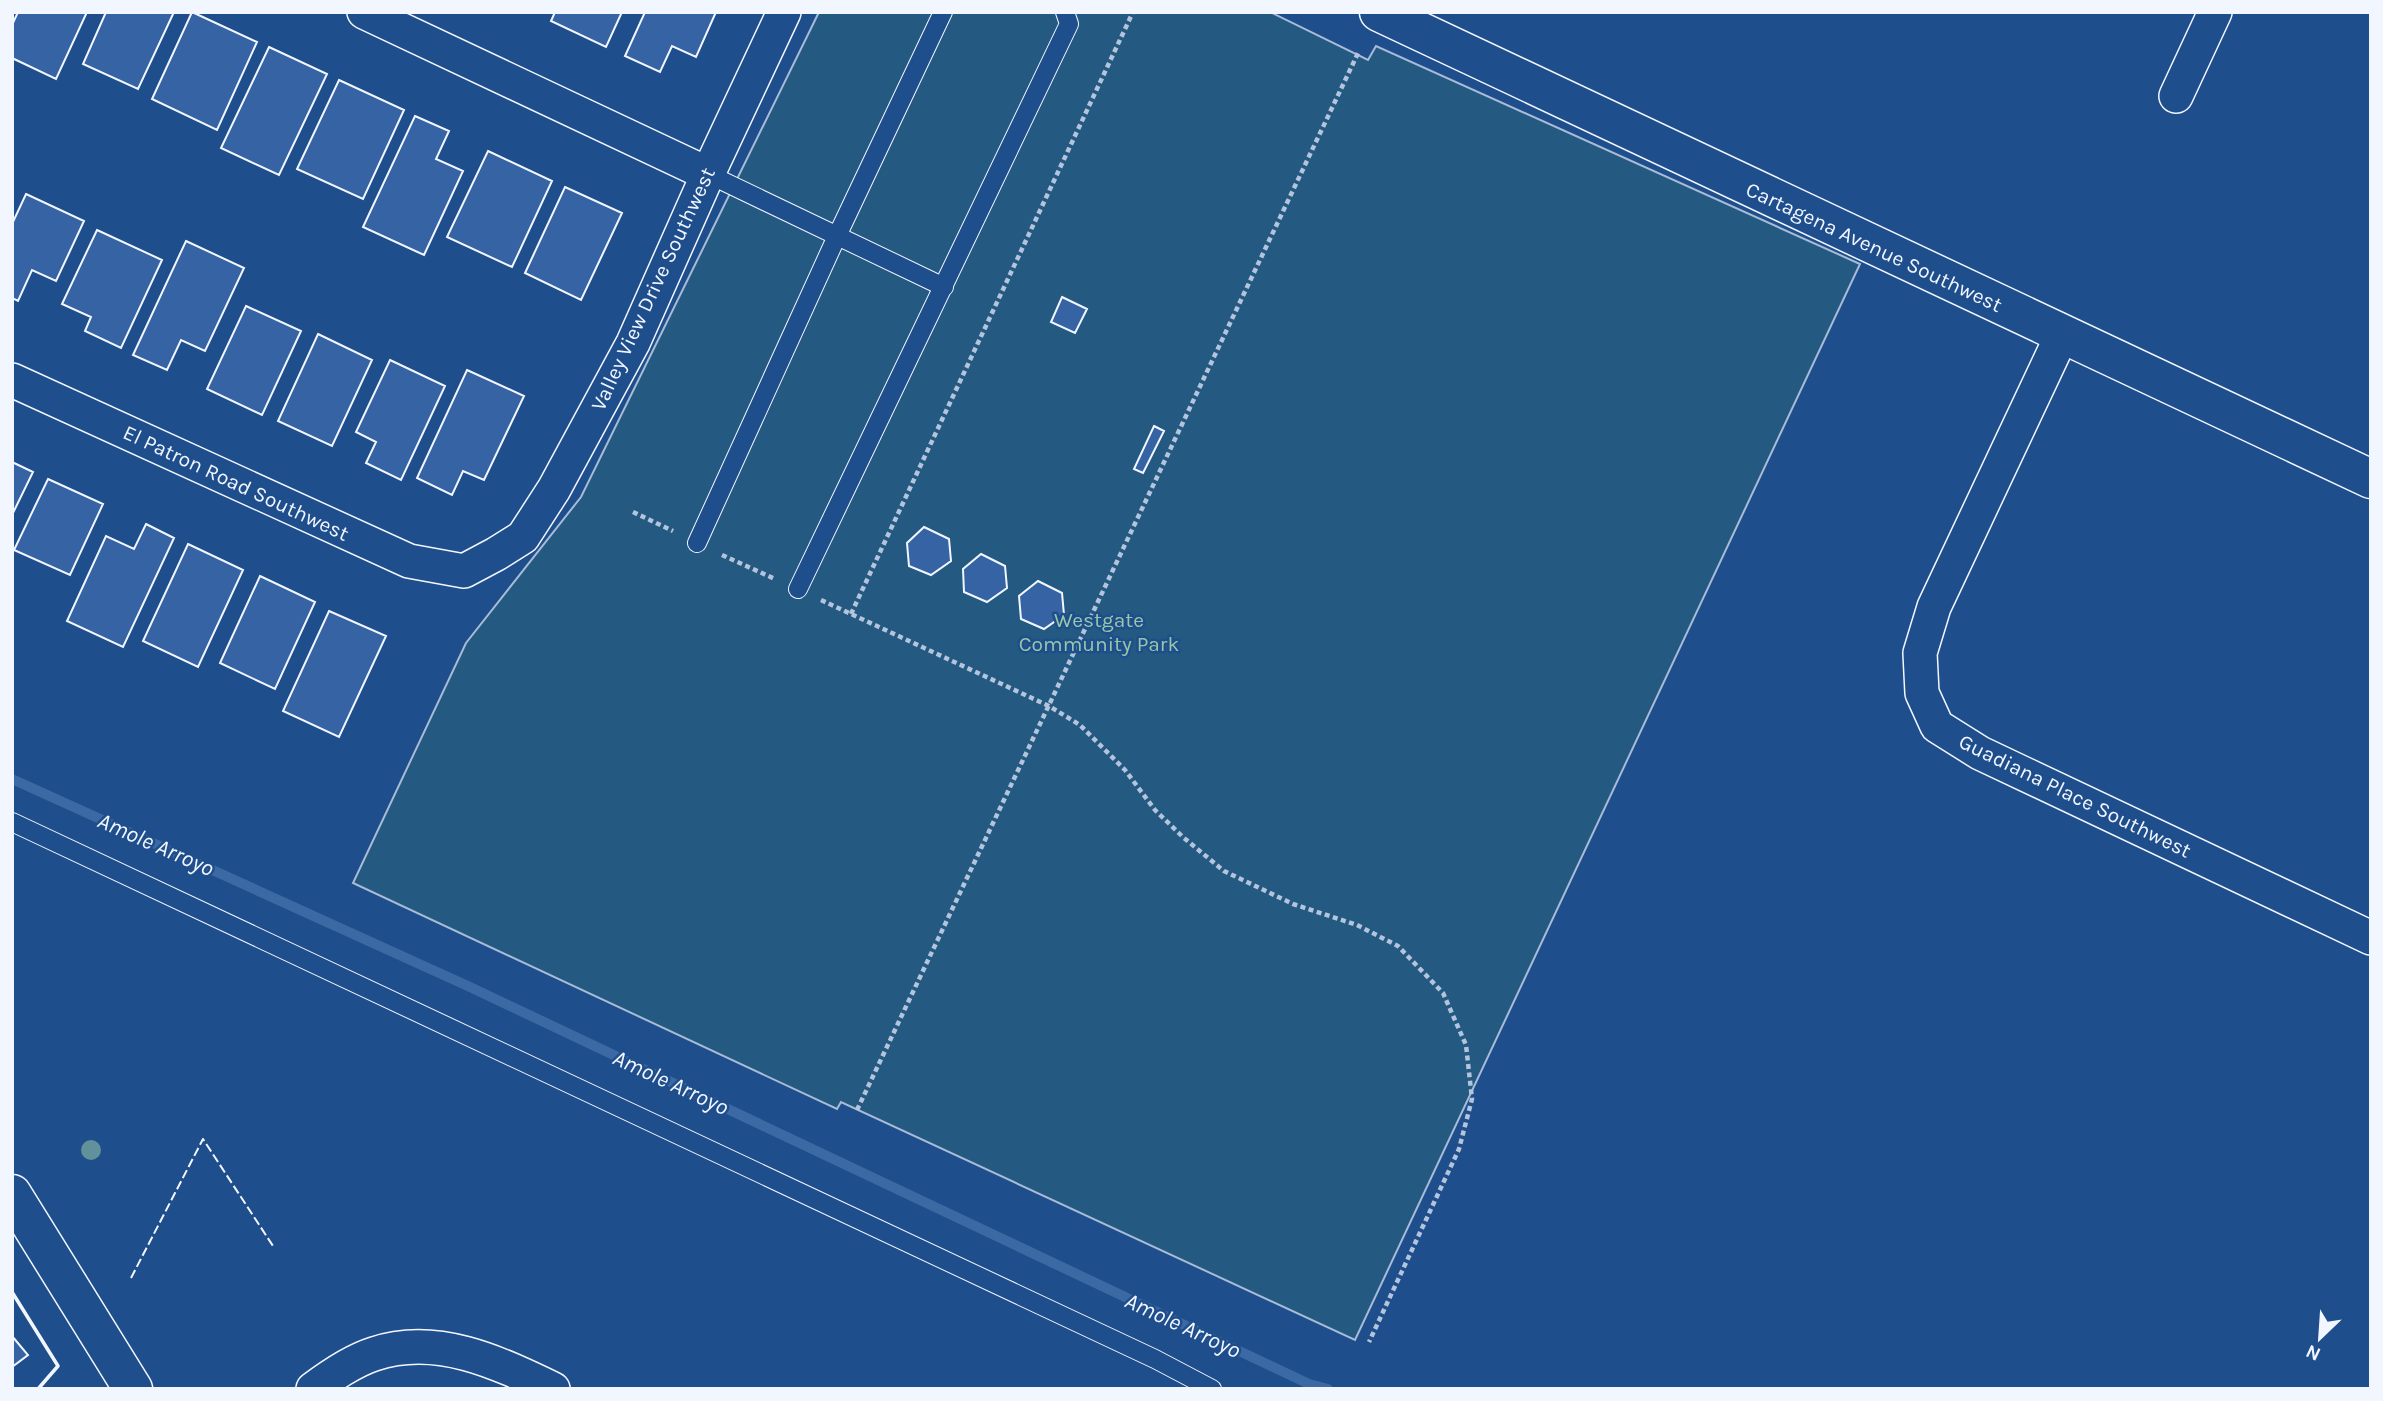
<svg xmlns="http://www.w3.org/2000/svg" width="2383" height="1401" font-family="Karla,sans-serif">
<rect width="100%" height="100%" fill="#1f4e8c"/>
<!-- green -->
<path fill="#245a82" stroke="#a8bbd7" stroke-width="2" d="M819,12H1270L1368,60L1376,46L1860,264L1355,1340L841,1102L837,1109L353,883L466,643L581,497Z"/>
<g fill="none" stroke-linecap="round" stroke-linejoin="round">
<!-- stream -->
<path stroke="#3b69a3" stroke-width="10" d="M12,779L470,987L1309,1384L1328,1389"/>
</g>
<!-- building -->
<path fill="#3563a3" stroke="#f2f6ff" stroke-width="2" d="M18,12H87L56,79L12,58V25Z
M106,12H174L138,89L83,64Z
M192,12L257,42L217,130L152,99Z
M555,12H622L606,47L551,21Z
M645,12H716L696,57L672,46L660,72L625,56Z
M269,47L327,74L279,175L221,148Z
M339,80L404,110L363,199L297,169Z
M415,116L449,131L436,159L463,171L424,255L363,227Z
M488,151L552,181L512,267L447,237Z
M565,187L622,213L581,300L525,273Z
M26,194L84,221L56,281L32,270L18,301L12,298V224Z
M97,230L162,260L121,348L85,331L91,317L62,304Z
M186,241L244,268L205,351L181,340L167,370L133,355Z
M1062,297L1087,309L1075,333L1051,322Z
M246,306L301,331L262,415L207,389Z
M318,334L372,360L332,446L278,421Z
M390,360L445,386L401,480L366,463L376,442L356,432Z
M467,370L524,396L484,480L463,471L452,495L417,478Z
M1154,426L1164,431L1143,473L1134,469Z
M12,462L33,472L12,515Z
M48,479L103,504L70,575L14,550Z
M146,524L174,538L123,647L67,621L106,536L134,549Z
M924,527L949,539L951,561L931,575L909,566L907,543Z
M188,544L243,570L198,667L143,641Z
M981,554L1005,566L1007,588L987,602L964,592L963,569Z
M260,576L315,602L275,689L220,663Z
M1038,581L1062,593L1064,615L1044,629L1021,619L1019,596Z
M329,611L386,636L339,737L283,711Z
M12,1336L28,1355L12,1367Z"/>
<g fill="none" stroke-linecap="round" stroke-linejoin="round">
<!-- service casing -->
<g stroke="#f2f6ff" stroke-width="20">
<path id="service" d="M708,174L944,287
M697,543L837,236L943,12
M798,589L1069,24L1065,12
M12,822L1155,1359L1212,1389"/>
</g>
<!-- minor casing -->
<g stroke="#f2f6ff" stroke-width="36">
<path id="minor" d="M364,12L708,174
M2176,96L2215,12
M2062,335L1934,607L1920,653L1922,693L1937,726L1980,753L2371,938
M12,380L409,561L464,571L496,554L523,537L554,489L633,343L708,174L784,12
M313,1389C329,1377 355,1360 374,1354C436,1333 497,1362 553,1389"/>
</g>
<!-- tertiary casing -->
<g stroke="#f2f6ff" stroke-width="41">
<path id="tertiary" d="M1379,12L2371,479
M12,1194L133,1389"/>
</g>
<!-- path -->
<path stroke="#b3c4dc" stroke-width="4.5" stroke-dasharray="5 3.5" stroke-linecap="butt" d="M633,512L673,531
M722,555L775,579
M821,600L1049,706L1080,725L1125,770L1155,810L1184,838L1224,871L1293,904L1357,925L1398,946L1443,993L1466,1045L1472,1099L1459,1149L1369,1342
M851,614L1133,12
M857,1110L1359,51"/>
<!-- service -->
<use href="#service" stroke="#1f4e8c" stroke-width="18"/>
<!-- minor -->
<use href="#minor" stroke="#1f4e8c" stroke-width="33"/>
<!-- tertiary -->
<use href="#tertiary" stroke="#1f4e8c" stroke-width="38"/>
<!-- fence -->
<path stroke="#f2f6ff" stroke-width="2" stroke-dasharray="9 3.5" stroke-linecap="butt" d="M131,1278L203,1139L273,1246"/>
<!-- wall -->
<path stroke="#f2f6ff" stroke-width="3.5" d="M12,1292L58,1366L38,1389"/>
</g>
<!-- trees -->
<circle fill="#61919a" cx="91" cy="1150" r="10"/>
<g text-anchor="middle" stroke-width="5" stroke-linejoin="round" paint-order="stroke">
<!-- street labels -->
<g font-size="21" fill="#f2f6ff" stroke="#1f4e8c">
<text transform="translate(1874 247) rotate(25)" y="7">Cartagena Avenue Southwest</text>
<text transform="translate(653 289) rotate(-65)" y="7">Valley View Drive Southwest</text>
<text transform="translate(236 483) rotate(25)" y="7">El Patron Road Southwest</text>
<text transform="translate(2075 796) rotate(26)" y="7">Guadiana Place Southwest</text>
</g>
<!-- park labels -->
<g font-size="21" fill="#97c8a6" stroke="#1f4e8c">
<text x="1099" y="627">Westgate<tspan x="1099" dy="24">Community Park</tspan></text>
</g>
<!-- water labels -->
<g font-size="23" font-style="italic" fill="#f2f6ff" stroke="#1f4e8c">
<text transform="translate(156 844) rotate(24)" y="8">Amole Arroyo</text>
<text transform="translate(671 1082) rotate(25)" y="8">Amole Arroyo</text>
<text transform="translate(1183 1325) rotate(25)" y="8">Amole Arroyo</text>
</g>
</g>
<!-- border -->
<rect width="2383" height="1401" fill="none" stroke="#f2f6ff" stroke-width="28"/>
<!-- north arrow -->
<g transform="translate(2320 1338) rotate(205)" stroke="#1f4e8c" stroke-width="5" paint-order="stroke">
<path d="M0-5L12 26L0 18L-12 26Z" fill="#f2f6ff"/>
<text y="-10" font-size="19" font-weight="bold" text-anchor="middle" fill="#f2f6ff">N</text>
</g>
</svg>
